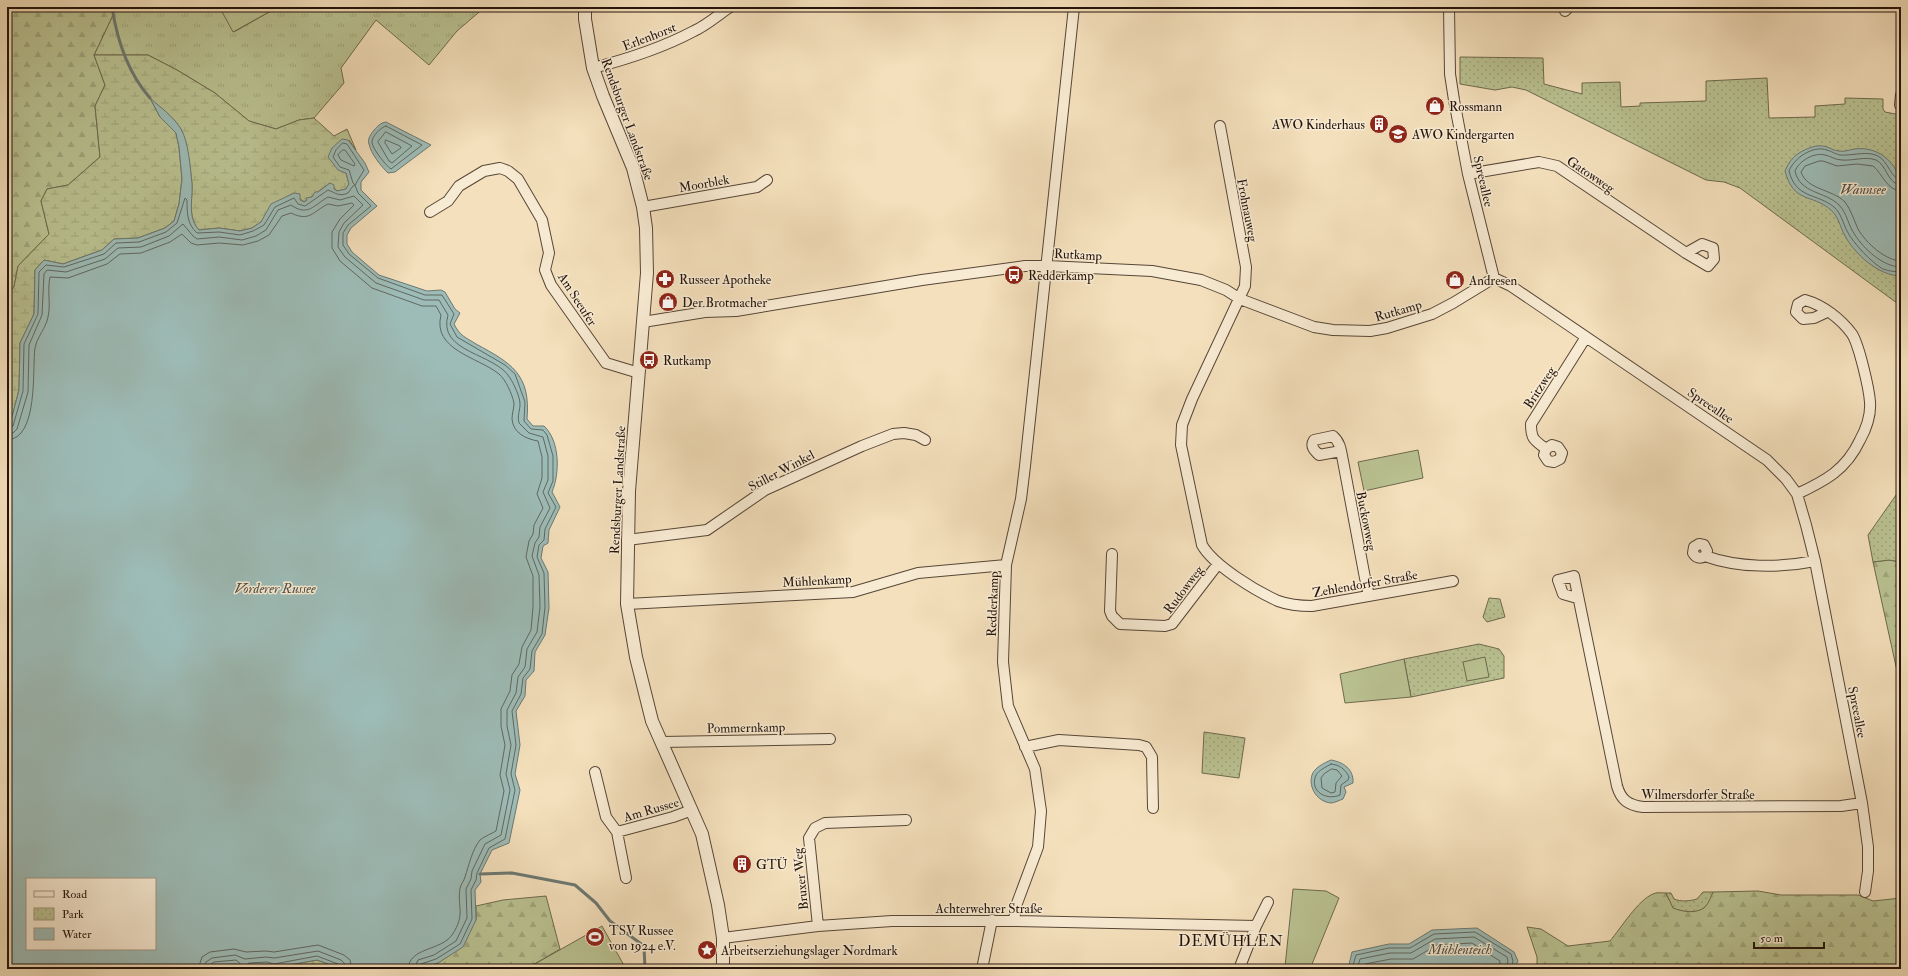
<svg xmlns="http://www.w3.org/2000/svg" width="1908" height="976" font-family="'IM FELL Double Pica',serif">
<defs>
<pattern id="grass-tufts" width="24" height="20" patternUnits="userSpaceOnUse"><rect width="24" height="20" fill="#bac292"/><path d="M3 7l-1-3M5 7V3M7 7l1-3M15 17l-1-3M17 17v-4M19 17l1-3" fill="none" stroke="#a0a67d"/></pattern>
<pattern id="forest-firs" width="22" height="20" patternUnits="userSpaceOnUse"><rect width="22" height="20" fill="#bac292"/><path d="M5 1l3.5 6h-7zM16 11l3.5 6h-7z" fill="#a0a67d"/></pattern>
<pattern id="wetland-marsh" width="20" height="14" patternUnits="userSpaceOnUse"><rect width="20" height="14" fill="#bac292"/><path d="M1 5h8M5 5V1M11 12h8M15 12V8" fill="none" stroke="#a0a67d"/></pattern>
<pattern id="park-dots" width="8" height="8" patternUnits="userSpaceOnUse"><rect width="8" height="8" fill="#bac292"/><path d="M2 2h.1M6 6h.1" fill="none" stroke="#a0a67d" stroke-width="1.8" stroke-linecap="round"/></pattern>
</defs>
<rect width="100%" height="100%" fill="#f4e0bc"/>
<filter id="stains"><feTurbulence type="fractalNoise" baseFrequency=".005" numOctaves="4"/><feColorMatrix values="0 0 0 0 .2 0 0 0 0 .09 0 0 0 0 .02 0 0 0 .5 -.17"/></filter>
<radialGradient id="worn" r=".72"><stop offset=".6" stop-color="#630" stop-opacity="0"/><stop offset="1" stop-color="#630" stop-opacity=".3"/></radialGradient>
<!-- grass -->
<path fill="url(#grass-tufts)" stroke="#6e6a4e" d="M112,7H221L234,32L278,7H485L457,31L429,65L376,20L341,68L344,83L314,118L299,120L276,129L249,121L215,93L177,70L148,55H94L113,15Z"/>
<!-- forest -->
<path fill="url(#forest-firs)" stroke="#6e6a4e" d="M7,7H112L113,15L94,55L105,85L95,106L100,157L68,185L47,189L41,201L49,234L18,266L14,287L7,295Z
M1889,560L1901,562V689L1873,562Z
M1758,891L1781,895H1858L1873,901L1901,898V969H1537V957L1527,927L1541,929L1568,946L1610,941C1621,928 1638,900 1653,894C1656,892 1662,893 1666,893C1673,912 1686,914 1704,908L1713,892Z
M546,896L560,949L526,969H417L438,963L476,920V906L503,900Z
M317,960L342,969H211L214,966L236,964L238,968L267,966L273,968Z"/>
<!-- wetland -->
<path fill="url(#wetland-marsh)" stroke="#6e6a4e" d="M94,55H148L177,70L215,93L249,121L276,129L299,120L314,118L334,136L347,129L356,150L349,140L346,173L349,184L346,189L337,191L330,183L304,202L294,193L281,201L266,215L261,222L252,228L240,231L219,228L199,230C188,218 192,202 192,186C191,172 187,139 180,128C173,117 161,108 151,100L160,117L176,133L179,147L182,179L179,204L174,221L165,228L138,238L114,239L102,250L63,264L44,260L35,270L34,314L20,343L19,390L13,413L7,430V295L14,287L18,266L49,234L41,201L47,189L68,185L100,157L95,106L105,85Z"/>
<!-- park -->
<path fill="url(#park-dots)" stroke="#6e6a4e" d="M1460,57L1543,58L1544,84L1582,94V83L1620,82L1621,107L1640,106V103L1706,101V81L1767,78L1769,118L1815,117V106L1845,104V98L1883,99V109L1885,112L1901,115V306L1740,188L1724,182L1706,180L1526,90L1512,87L1495,90L1460,84Z
M1901,488V562L1889,560L1873,562L1868,535Z
M1489,598L1500,599L1505,617L1487,622L1483,617Z
M1479,644L1499,649L1504,656V678L1411,697L1404,659Z
M1204,732L1245,738L1239,778L1202,773Z
M1703,892H1713C1711,896 1709,903 1705,907C1697,914 1683,912 1673,908L1666,893H1671L1674,899C1681,902 1690,901 1697,899Z"/>
<!-- garden -->
<path fill="#bac292" stroke="#6e6a4e" d="M221,7H278L233,32L220,8Z
M1418,450L1423,478L1364,491L1358,462Z
M1485,657L1489,677L1467,681L1463,662Z
M1404,659L1411,697L1345,703L1340,674Z
M1293,889L1326,891L1339,898L1310,969H1291L1285,967Z
M602,926L626,969H526Z"/>
<!-- water -->
<path fill="#9dbcb7" stroke="#6c7872" fill-rule="evenodd" d="M150,98C160,107 174,117 181,129C189,143 190,167 192,183C193,200 187,217 199,230L219,228L240,231L252,228L261,222L271,204L294,193L300,194V200L304,202L307,200L306,198L312,197L315,192H318L330,183L334,185V189L337,191L346,189L349,184L346,173L338,170L328,157L332,148L342,139L348,140L365,163L369,172L361,182V190L377,206L351,228L347,235V244L352,252L379,275L427,291L441,290L445,292L455,309L460,313L454,324C460,336 465,337 476,344C511,363 531,374 527,419L533,426H544C560,441 560,473 552,492L560,507L549,530L548,543L543,546L541,558L548,572L549,608L545,635L535,652L534,671L526,680L525,696L516,711L520,745L515,774L520,790L509,843L492,850L480,874L481,882L475,890L476,920L463,947L438,963L417,969H342L317,960L273,968L267,966L238,968L236,964L214,966L211,969H7V430L13,413L19,390L20,343L34,314L35,270L44,260L63,264L102,250L114,239L138,238L165,228L174,221L179,204L182,179L179,147L176,133L160,117ZM27,879H155V949H27Z
M386,122L431,145L395,172L388,173C381,166 371,154 369,144C367,139 371,134 374,130C378,126 380,123 386,122Z
M1816,146C1830,145 1829,150 1839,151C1845,152 1849,150 1854,149C1877,146 1894,160 1901,181V276C1879,276 1854,254 1844,234C1840,226 1838,216 1831,210C1811,193 1794,204 1785,171C1791,156 1801,150 1816,146Z
M1331,760C1343,762 1354,769 1353,783L1344,787L1346,792L1343,799C1340,800 1334,803 1331,803C1318,802 1308,788 1312,775C1314,768 1324,763 1331,760Z
M1477,928L1514,952L1518,961L1514,969H1348L1352,952L1389,944H1409L1432,930Z"/>
<g fill="none" stroke-linecap="round" stroke-linejoin="round">
<!-- shore -->
<path stroke="#606861" stroke-width="1" d="M386,126L422,145L391,169C386,166 373,149 372,143C371,137 381,127 386,126Z
M386,132L412,146L392,163L389,161L378,142Z
M386,140L400,146L401,148L392,154L385,143Z
M343,143L347,144L364,170L355,185L353,183L349,170L340,167L333,157L336,150Z
M343,150H345L355,164L354,166L341,160L338,155Z
M1901,180C1891,179 1888,161 1878,156C1868,151 1855,155 1845,155C1837,156 1834,152 1827,150C1813,145 1794,158 1789,171C1796,199 1817,193 1834,207C1841,213 1843,223 1847,231C1853,243 1872,263 1883,269C1888,271 1896,272 1901,272
M1901,185C1887,184 1887,165 1876,160C1865,156 1853,161 1842,160C1835,160 1831,156 1825,155C1814,152 1799,161 1795,171C1800,194 1825,191 1839,205C1847,213 1848,225 1855,235C1864,249 1883,267 1901,267
M1901,191C1886,190 1883,174 1873,166L1857,164L1837,166L1823,161H1819L1805,166L1801,172C1807,190 1832,189 1845,202C1851,210 1854,220 1858,229C1866,243 1886,261 1901,261
M7,429L13,426L23,391L24,344L38,314L39,272L46,265L64,267L104,254L116,243L139,242L166,232L177,223L185,198L187,200C187,213 187,224 197,233L219,232L240,235L253,231L264,225L275,207L294,198L298,204L305,206L328,190C336,193 339,197 348,193L353,186L355,185L358,193L371,206L348,225L343,233V245L349,254L378,278L425,295H442L454,314L450,324L457,337L505,365L515,374L525,402L524,421L531,429L543,430L547,435L553,456V481L548,493L556,507L545,529L544,540L539,545L537,557L544,573L545,607L542,634L532,651L530,669L523,678L521,694L512,711L516,745L511,774L515,790L505,839L489,848L477,873L476,880L471,890L472,919L460,944L436,959L421,964L419,969
M7,434L13,433L17,429L28,392L29,345L42,315L44,274L47,270L66,272L105,259L118,248L141,247L169,236L183,224L193,236L197,239L219,237L242,240L256,236L266,230L278,210L291,205C308,217 314,205 328,197L340,200L354,196L363,205L344,223L339,232L338,247L345,257L376,283L424,300H439L448,315C437,353 496,353 510,378C514,384 520,397 520,404C520,411 517,416 519,423L529,433L543,437L548,456V480L543,492L550,508L540,527L539,537L535,543L532,556L539,575L540,607L537,632L527,649L525,667L518,677L516,693L507,710V726L511,745L506,774L510,790L501,835L485,844L472,871L471,879L466,889L467,918L456,941L434,955L418,960L414,969
M7,440C39,439 32,369 35,348C37,337 46,328 48,317C51,304 47,290 50,277L68,278L107,264L120,254L141,253L170,242L182,234L191,243L197,245L219,243L243,245L258,241L269,235L282,216L291,213C310,222 312,212 328,204L338,206L352,203L354,205L340,219L332,232V248L340,261L372,288L422,306H436L441,315C432,350 478,357 499,374C506,380 512,394 514,403C514,408 512,414 512,419C513,433 526,439 538,441L542,457V478L537,494L543,508L534,525L533,534L529,541L526,557L533,576V607L531,630L522,647L519,664L512,675L510,691L501,709V726L505,745L500,775L504,791L496,831C491,834 485,836 480,840C472,850 469,865 465,877C464,881 461,884 460,888C457,908 466,914 452,935C441,951 409,947 408,969
M1331,764C1340,765 1345,769 1349,777L1348,780L1341,785L1340,795C1326,801 1309,791 1316,775C1319,770 1326,767 1331,764Z
M1332,769L1337,770L1342,776L1336,783L1335,792L1331,793L1322,788L1321,778L1324,774Z
M198,969L202,957L210,952L234,949L246,952L266,951L274,952L318,945L344,955L350,960L352,969
M204,969L206,962L212,958L235,955L245,959L266,957L274,958L318,951L341,960L345,964L346,969
M209,969L210,965L214,962L236,960L244,967L249,963L267,962L274,964L317,956L338,964L341,969
M1352,969L1356,955L1389,948H1410L1434,934L1475,932L1511,954L1513,961L1511,969
M1357,969L1360,959L1390,953H1411L1435,939L1474,937L1507,957L1508,961L1506,969
M1363,969L1365,964L1391,959H1413L1437,945L1472,943L1500,961V969"/>
<!-- stream -->
<path stroke="#6c7872" stroke-width="3" d="M112,7C117,40 128,73 150,98
M480,874L512,873L575,885L596,903L610,921L644,946L645,969"/>
<!-- minor casing -->
<g stroke="#574637" stroke-width="12">
<path id="minor" d="M1449,7L1450,74L1454,100L1468,174L1494,278
M1565,11L1569,7
M593,68C628,59 662,48 694,31C707,25 718,15 730,7
M1900,105L1901,95
M1220,126L1246,267L1245,286L1192,399L1182,425L1181,445L1202,545C1214,566 1256,591 1278,601C1289,605 1301,606 1312,606L1453,581
M1468,174L1539,162L1557,166L1686,253L1708,266L1714,259L1713,248L1702,244L1686,253
M643,207L757,187L767,180
M430,212L448,201L459,186L484,171L500,168L508,171L518,179L542,220L549,253L545,270L551,285L606,363L639,373
M1494,278L1511,286L1767,460L1786,479L1797,494L1806,525L1815,561L1862,803L1868,847V871L1865,892
M643,322L705,312L736,311L922,280L1025,266H1047L1152,271L1201,280L1226,290L1240,299L1314,327L1333,330L1370,331L1387,328L1432,314L1453,303L1494,278
M1546,449L1544,455L1548,461L1554,462L1560,459L1562,453L1558,447L1552,445L1546,449C1534,440 1531,439 1531,424L1586,337
M1341,451L1319,455C1314,450 1310,446 1314,440L1333,436C1341,443 1341,452 1343,461L1365,578L1369,596
M1797,494C1825,481 1846,470 1860,440C1866,429 1871,415 1870,402C1869,388 1859,345 1852,334C1841,319 1823,305 1805,300L1798,304L1796,312L1803,319L1814,318L1827,312
M627,540L707,530L765,490L862,446L893,434L904,433L916,435L925,440
M1112,554L1110,611L1112,616L1120,624L1165,626L1172,624L1218,564
M1705,556L1707,551L1704,545L1699,544L1694,547L1693,553C1696,558 1700,559 1705,556C1738,568 1780,568 1815,561
M1577,598L1563,594L1558,580L1574,576L1617,786C1621,800 1628,805 1643,807L1841,806L1862,803
M627,604L853,592L918,573L1006,565
M662,742L830,739
M1025,747L1059,740L1139,745L1146,747L1152,757L1153,808
M595,772L606,817L617,832L626,878
M617,832L673,817L692,810
M1014,921L1016,906L1038,847L1041,811L1035,769L1008,706L1003,662L1006,565L1021,499L1025,466L1074,7
M818,926L809,838L815,828L825,823L906,820
M723,938L818,926L892,921H1014L1256,926
M982,969L992,920
M1239,969L1256,926L1268,902"/>
</g>
<!-- tertiary casing -->
<g stroke="#574637" stroke-width="14">
<path id="tertiary" d="M585,7V19L593,68L603,96L633,168L643,207L646,228L647,273L629,491L627,604L636,657L652,721L702,834L718,905L723,938V969"/>
</g>
<!-- minor -->
<use href="#minor" stroke="#f8ebd3" stroke-width="10"/>
<!-- tertiary -->
<use href="#tertiary" stroke="#f8ebd3" stroke-width="12"/>
</g>
<!-- icons -->
<defs>
<g id="shop-disc" transform="scale(1)"><circle r="9.5" fill="#8f2418" stroke="#f8ebd3"/><path d="M-5-2.5h2.3a2.7 3.5 0 0 1 5.4 0H5L5.5 6h-11ZM-1.5-2.5h3a1.5 2.3 0 0 0-3 0Z" fill="#fff"/></g>
<g id="building-disc" transform="scale(1)"><circle r="9.5" fill="#8f2418" stroke="#f8ebd3"/><path d="M-4-6H4V6H1V3H-1V6H-4ZM-2.5-4.3h1.7v1.8h-1.7ZM.8-4.3h1.7v1.8H.8ZM-2.5-1h1.7V.8h-1.7ZM.8-1h1.7V.8H.8Z" fill="#fff"/></g>
<g id="school-disc" transform="scale(1)"><circle r="9.5" fill="#8f2418" stroke="#f8ebd3"/><path d="M0-5L7-2L0 1L-7-2ZM-4 1L0 2.5L4 1V4Q0 6-4 4Z" fill="#fff"/></g>
<g id="bus-disc" transform="scale(1)"><circle r="9.5" fill="#8f2418" stroke="#f8ebd3"/><path d="M-5-6H5V4H4V6H2V4H-2V6H-4V4H-5ZM-3.5-4V0h7V-4ZM-3.5 1.2v1.5H-2V1.2ZM2 1.2v1.5H3.5V1.2Z" fill="#fff"/></g>
<g id="pharmacy-disc" transform="scale(1)"><circle r="9.5" fill="#8f2418" stroke="#f8ebd3"/><path d="M-2-6h4v4h4v4h-4v4h-4v-4h-4v-4h4Z" fill="#fff"/></g>
<g id="stadium-disc" transform="scale(1)"><circle r="9.5" fill="#8f2418" stroke="#f8ebd3"/><path d="M0-5a6.5 5 0 1 0 0 10a6.5 5 0 1 0 0-10ZM-3.5-1.8h7v3.6h-7Z" fill="#fff"/></g>
<g id="sight-disc" transform="scale(1)"><circle r="9.5" fill="#8f2418" stroke="#f8ebd3"/><path d="M0-6L1.8-2.2L6-1.7L2.9 1.2L3.7 5.4L0 3.3L-3.7 5.4L-2.9 1.2L-6-1.7L-1.8-2.2Z" fill="#fff"/></g>
</defs>
<g fill-rule="evenodd">
<use href="#shop-disc" x="1435" y="106"/>
<use href="#building-disc" x="1379" y="124"/>
<use href="#school-disc" x="1398" y="134"/>
<use href="#bus-disc" x="1014" y="275"/>
<use href="#pharmacy-disc" x="665" y="279"/>
<use href="#shop-disc" x="1455" y="280"/>
<use href="#shop-disc" x="668" y="302"/>
<use href="#bus-disc" x="649" y="360"/>
<use href="#building-disc" x="742" y="864"/>
<use href="#stadium-disc" x="595" y="937"/>
<use href="#sight-disc" x="707" y="950"/>
</g>
<g text-anchor="middle" stroke-width="3" stroke-linejoin="round" paint-order="stroke">
<!-- street labels -->
<g font-size="13" fill="#23130b" stroke="#f8ebd3">
<text transform="translate(649 36) rotate(-21)" y="5">Erlenhorst</text>
<text transform="translate(628 119) rotate(70)" y="5">Rendsburger Landstraße</text>
<text transform="translate(1591 174) rotate(34)" y="5">Gatowweg</text>
<text transform="translate(1484 181) rotate(77)" y="5">Spreeallee</text>
<text transform="translate(704 183) rotate(-10)" y="5">Moorblek</text>
<text transform="translate(1248 210) rotate(79)" y="5">Frohnauweg</text>
<text transform="translate(1078 254) rotate(3)" y="5">Rutkamp</text>
<text transform="translate(578 299) rotate(57)" y="5">Am Seeufer</text>
<text transform="translate(1398 310) rotate(-16)" y="5">Rutkamp</text>
<text transform="translate(1539 387) rotate(-57)" y="5">Britzweg</text>
<text transform="translate(1711 405) rotate(34)" y="5">Spreeallee</text>
<text transform="translate(781 470) rotate(-28)" y="5">Stiller Winkel</text>
<text transform="translate(617 490) rotate(-87)" y="5">Rendsburger Landstraße</text>
<text transform="translate(1367 521) rotate(79)" y="5">Buckowweg</text>
<text transform="translate(817 580) rotate(-3)" y="5">Mühlenkamp</text>
<text transform="translate(1365 583) rotate(-10)" y="5">Zehlendorfer Straße</text>
<text transform="translate(1183 589) rotate(-53)" y="5">Rudowweg</text>
<text transform="translate(992 604) rotate(-88)" y="5">Redderkamp</text>
<text transform="translate(1858 712) rotate(79)" y="5">Spreeallee</text>
<text transform="translate(746 727) rotate(-1)" y="5">Pommernkamp</text>
<text x="1698" y="799">Wilmersdorfer Straße</text>
<text transform="translate(651 809) rotate(-16)" y="5">Am Russee</text>
<text transform="translate(800 879) rotate(-96)" y="5">Bruxer Weg</text>
<text x="989" y="913">Achterwehrer Straße</text>
</g>
<!-- poi labels -->
<g font-size="13" fill="#23130b" stroke="#f8ebd3" text-anchor="start">
<text x="1449" y="111">Rossmann</text>
<text x="1365" y="129" text-anchor="end">AWO Kinderhaus</text>
<text x="1412" y="139">AWO Kindergarten</text>
<text x="1028" y="280">Redderkamp</text>
<text x="679" y="284">Russeer Apotheke</text>
<text x="1469" y="285">Andresen</text>
<text x="682" y="307">Der Brotmacher</text>
<text x="663" y="365">Rutkamp</text>
<text x="756" y="869">GTÜ</text>
<text x="609" y="935">TSV Russee<tspan x="609" dy="15">von 1924 e.V.</tspan></text>
<text x="721" y="955">Arbeitserziehungslager Nordmark</text>
</g>
<!-- water labels -->
<g font-size="14" font-style="italic" fill="#4e4e47" stroke="#f8ebd3">
<text x="1863" y="194">Wannsee</text>
<text x="275" y="593">Vorderer Russee</text>
<text x="1460" y="954">Mühlenteich</text>
</g>
<!-- quarter labels -->
<g font-size="15" letter-spacing="1" fill="#23130b" stroke="#f8ebd3">
<text x="1231" y="946">DEMÜHLEN</text>
</g>
</g>
<!-- margin -->
<rect width="1908" height="976" fill="none" stroke="#f4e0bc" stroke-width="24"/>
<rect x="8" y="8" width="1892" height="960" fill="none" stroke="#23130b" stroke-width="2"/>
<rect x="12" y="12" width="1884" height="952" fill="none" stroke="#23130b"/>
<!-- legend -->
<rect x="26" y="878" width="130" height="72" fill="#f8ebd3" stroke="#a39583"/>
<rect x="34" y="891" width="20" height="6" fill="#f8ebd3" stroke="#a39583"/>
<text x="62" y="898" font-size="12" fill="#23130b">Road</text>
<rect x="34" y="908" width="20" height="12" fill="url(#park-dots)" stroke="#a39583"/>
<text x="62" y="918" font-size="12" fill="#23130b">Park</text>
<rect x="34" y="928" width="20" height="12" fill="#9dbcb7" stroke="#a39583"/>
<text x="62" y="938" font-size="12" fill="#23130b">Water</text>
<!-- scale -->
<path d="M1754 942v6h70v-6" fill="none" stroke="#23130b" stroke-width="2"/>
<text x="1760" y="942" font-size="12" fill="#23130b" stroke="#f8ebd3" stroke-width="3" paint-order="stroke">50 m</text>
<rect width="100%" height="100%" filter="url(#stains)"/>
<rect width="100%" height="100%" fill="url(#worn)"/>
</svg>
